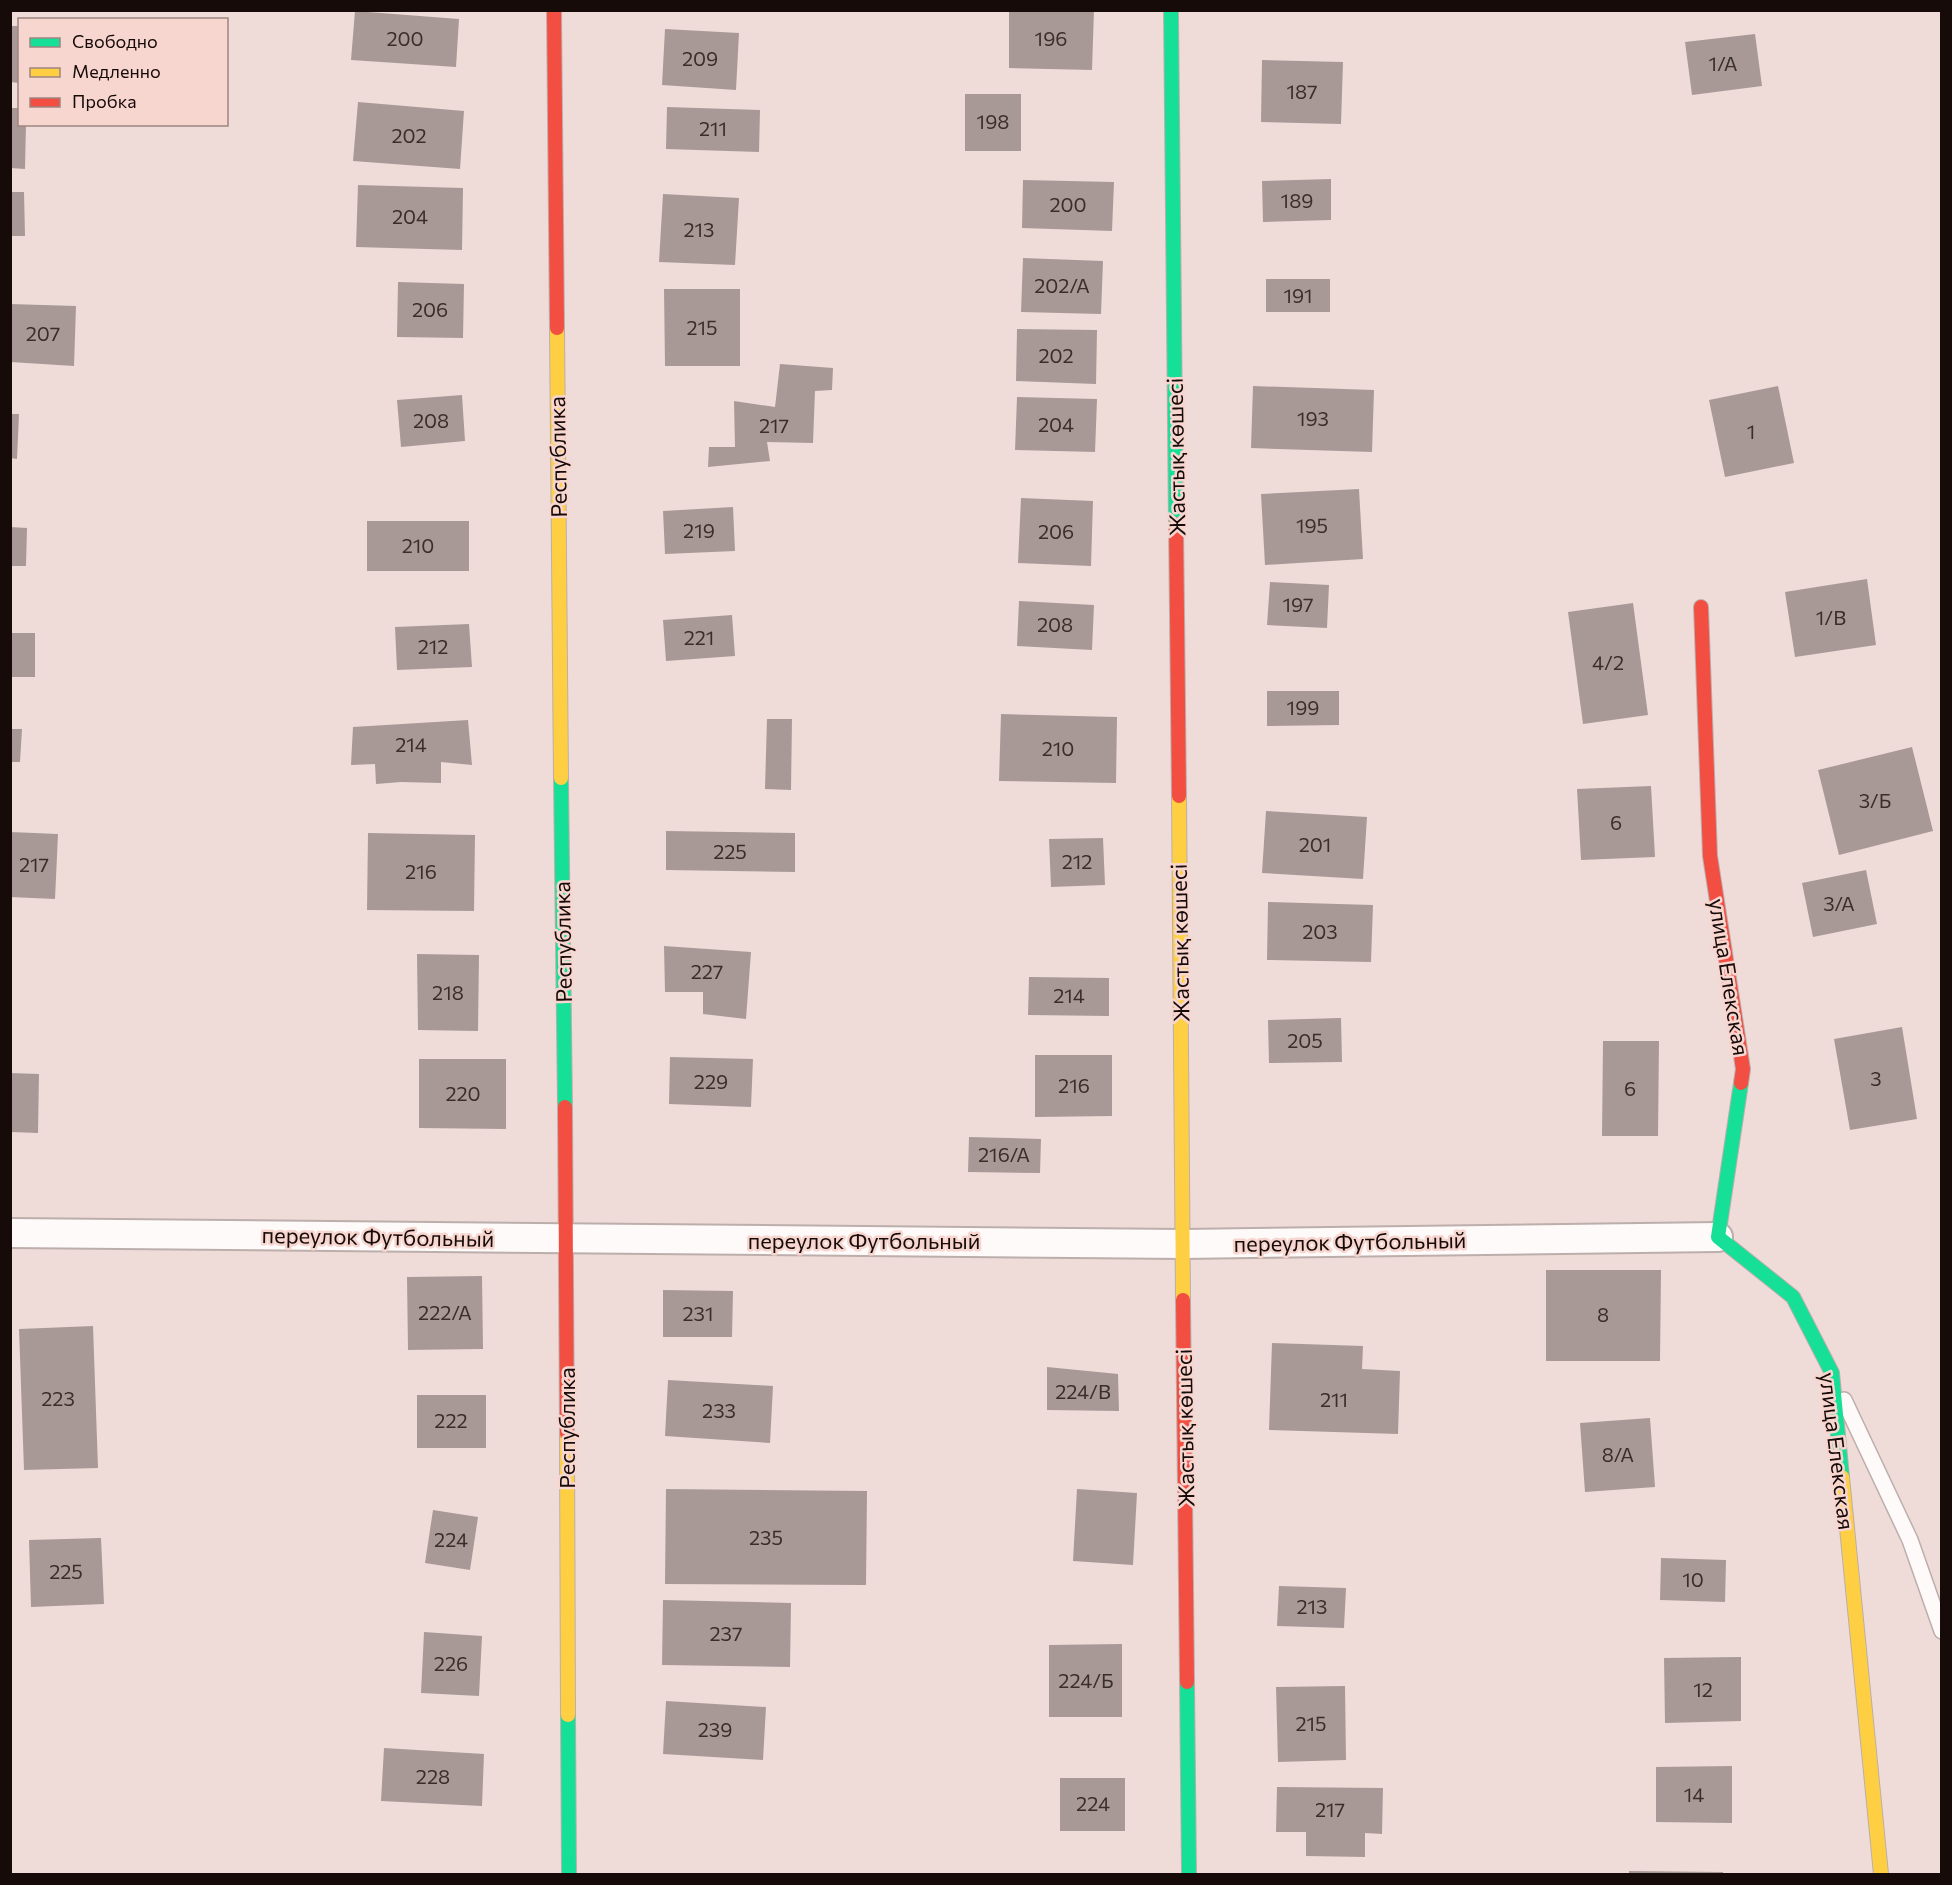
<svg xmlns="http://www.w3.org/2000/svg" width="1952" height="1885" font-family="Commissioner,sans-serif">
<rect width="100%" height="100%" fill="#efdcd9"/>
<!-- building -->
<path fill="#a89997" d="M1009,10H1094L1092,70L1009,68Z
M355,11L459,19L456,67L351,60Z
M10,26H20V83L10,82Z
M665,29L739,33L736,90L662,85Z
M1755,34L1762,86L1692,95L1685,42Z
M1262,60L1343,62L1341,124L1261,122Z
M965,94H1021V151H965Z
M358,102L464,111L460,169L353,161Z
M667,107L760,110L759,152L666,149Z
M10,108H20V124H26L25,169L10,168Z
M1331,179V220L1263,222L1262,181Z
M1023,180L1114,182L1112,231L1022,228Z
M358,185L463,188L462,250L356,247Z
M10,192H24L25,236H10Z
M663,194L739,198L735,265L659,262Z
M1023,258L1103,261L1101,314L1021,312Z
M1266,279H1330V312H1266Z
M398,282L464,284L463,338L397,337Z
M664,289H740V366H665Z
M10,304L76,306L74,366L10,362Z
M1017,329L1097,330L1096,384L1016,381Z
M780,364L833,368L832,390L815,391L813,443L767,442L770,461L708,467L709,447H735L734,401L775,407Z
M1253,386L1374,390L1372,452L1251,448Z
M1778,386L1794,463L1725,477L1709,400Z
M462,395L465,441L401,447L397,400Z
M1017,397L1097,399L1095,452L1015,450Z
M10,414H19L17,459L10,458Z
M1359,489L1363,559L1265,565L1261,494Z
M1021,498L1093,501L1091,566L1018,563Z
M733,507L735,551L665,554L663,511Z
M367,521H469V571H367Z
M10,527L27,528L26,566H10Z
M1867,579L1876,645L1795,657L1785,592Z
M1270,582L1329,585L1327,628L1267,625Z
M1019,601L1094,605L1092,650L1017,646Z
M1633,603L1648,715L1583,724L1568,612Z
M732,615L735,656L666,661L663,620Z
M469,624L472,667L397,670L395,627Z
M10,633H35V677H10Z
M1267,691H1339V725L1267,726Z
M1001,714L1117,717L1116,783L999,781Z
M767,719H792L791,790L765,789Z
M468,720L472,765L441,762V783L401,782L376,784L375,764L351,765L353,727Z
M10,729H22L20,762H10Z
M1912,747L1933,831L1839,855L1818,770Z
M1651,786L1655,857L1581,860L1577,789Z
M1266,811L1367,817L1363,879L1262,873Z
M666,831L795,833V872L666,870Z
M10,832L58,834L55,899L10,897Z
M368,833L475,835L474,911L367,910Z
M1103,838L1105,885L1051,887L1049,839Z
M1866,870L1877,924L1813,937L1802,883Z
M1268,902L1373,905L1371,962L1267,960Z
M664,946L751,952L746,1019L703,1014V992H665Z
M417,954L479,955L478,1031L418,1030Z
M1029,977L1109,978V1016L1028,1015Z
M1341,1018L1342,1062L1269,1063L1268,1020Z
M1902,1027L1917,1119L1850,1130L1834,1039Z
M1603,1041H1659L1658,1136H1602Z
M1035,1055H1112V1116L1035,1117Z
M670,1057L753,1059L751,1107L669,1104Z
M419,1059H506V1129L419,1128Z
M10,1073L39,1074L38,1133L10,1132Z
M969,1137L1041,1139L1040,1173L968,1172Z
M1546,1270H1661L1660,1361H1546Z
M482,1276L483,1349L408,1350L407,1277Z
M663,1290L733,1291L732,1337H663Z
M93,1326L98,1468L24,1470L19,1329Z
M1272,1343L1363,1346L1362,1369L1400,1371L1398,1434L1269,1430Z
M1047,1367L1118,1374L1119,1411L1047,1410Z
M668,1380L773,1386L770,1443L665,1436Z
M417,1395H486V1448H417Z
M1650,1418L1655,1487L1585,1492L1580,1423Z
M666,1489L867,1491L866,1585L665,1584Z
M1077,1489L1137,1493L1133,1565L1073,1561Z
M433,1510L478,1517L470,1570L425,1563Z
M101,1538L104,1604L31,1607L29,1540Z
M1661,1558L1726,1560L1725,1602L1660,1600Z
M1279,1586L1346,1588L1344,1628L1277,1626Z
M663,1600L791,1603L790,1667L662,1665Z
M424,1632L482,1636L479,1696L421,1693Z
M1122,1644V1717H1049V1645Z
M1741,1657V1721L1665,1723L1664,1658Z
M1345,1686L1346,1760L1278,1762L1276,1687Z
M666,1701L766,1707L763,1760L663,1754Z
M384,1748L484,1754L482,1806L381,1801Z
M1732,1766V1823L1656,1822V1767Z
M1060,1778H1125V1831H1060Z
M1277,1787L1383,1788L1382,1834L1365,1833V1857L1306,1856V1832H1276Z
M1629,1871L1723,1872V1874H1629Z"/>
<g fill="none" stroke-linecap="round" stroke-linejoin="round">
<!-- lane casing -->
<g stroke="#bcaeab" stroke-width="18">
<path id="lane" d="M1844,1400L1910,1540L1942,1631"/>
</g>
<!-- street casing -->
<g stroke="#bcaeab" stroke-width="32">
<path id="street" d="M10,1233L1183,1244L1718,1237"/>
</g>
<!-- fast casing -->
<g stroke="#bcaeab" stroke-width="16">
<path id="fast" d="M1171,10L1176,524
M561,778L565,1107
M1741,1083L1718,1237L1793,1297L1832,1373L1842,1477
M1187,1682L1189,1874
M568,1715L569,1874"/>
</g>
<!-- slow casing -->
<g stroke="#bcaeab" stroke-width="16">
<path id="slow" d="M557,328L561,778
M1179,796L1183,1300
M567,1434L568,1715
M1842,1477L1881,1874"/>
</g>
<!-- jam casing -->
<g stroke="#bcaeab" stroke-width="16">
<path id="jam" d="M554,10L557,328
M1176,524L1179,796
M1701,607L1710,856L1743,1069L1741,1083
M565,1107L567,1434
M1183,1300L1187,1682"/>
</g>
<!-- lane -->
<use href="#lane" stroke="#fdfaf9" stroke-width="15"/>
<!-- street -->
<use href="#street" stroke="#fdfaf9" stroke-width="28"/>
<!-- fast -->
<use href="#fast" stroke="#16e098" stroke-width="14"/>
<!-- slow -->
<use href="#slow" stroke="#ffcf43" stroke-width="14"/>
<!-- jam -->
<use href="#jam" stroke="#f24e42" stroke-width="14"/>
</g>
<g text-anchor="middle" stroke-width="5" stroke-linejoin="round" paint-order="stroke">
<!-- number labels -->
<g font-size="20" fill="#3a2e2c">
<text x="405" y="46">200</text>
<text x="1051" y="46">196</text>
<text x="700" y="66">209</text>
<text x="1723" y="71">1/А</text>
<text x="1302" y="99">187</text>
<text x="993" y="129">198</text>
<text x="713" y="136">211</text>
<text x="409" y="143">202</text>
<text x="1297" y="208">189</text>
<text x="1068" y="212">200</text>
<text x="410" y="224">204</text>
<text x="699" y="237">213</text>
<text x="1062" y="293">202/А</text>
<text x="1298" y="303">191</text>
<text x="430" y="317">206</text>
<text x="702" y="335">215</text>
<text x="43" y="341">207</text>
<text x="1056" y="363">202</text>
<text x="1313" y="426">193</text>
<text x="431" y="428">208</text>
<text x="1056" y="432">204</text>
<text x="774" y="433">217</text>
<text x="1751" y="439">1</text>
<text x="1312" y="533">195</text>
<text x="699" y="538">219</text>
<text x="1056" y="539">206</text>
<text x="418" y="553">210</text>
<text x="1298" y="612">197</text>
<text x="1831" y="625">1/В</text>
<text x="1055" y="632">208</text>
<text x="699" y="645">221</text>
<text x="433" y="654">212</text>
<text x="1608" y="670">4/2</text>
<text x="1303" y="715">199</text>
<text x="411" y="752">214</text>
<text x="1058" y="756">210</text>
<text x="1875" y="808">3/Б</text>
<text x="1616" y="830">6</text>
<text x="1315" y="852">201</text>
<text x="730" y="859">225</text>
<text x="1077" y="869">212</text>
<text x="34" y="872">217</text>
<text x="421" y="879">216</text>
<text x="1839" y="911">3/А</text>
<text x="1320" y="939">203</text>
<text x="707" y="979">227</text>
<text x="448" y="1000">218</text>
<text x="1069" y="1003">214</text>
<text x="1305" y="1048">205</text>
<text x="1876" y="1086">3</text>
<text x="711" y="1089">229</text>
<text x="1074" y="1093">216</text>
<text x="1630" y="1096">6</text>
<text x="463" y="1101">220</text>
<text x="1004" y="1162">216/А</text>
<text x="445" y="1320">222/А</text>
<text x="698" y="1321">231</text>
<text x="1603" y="1322">8</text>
<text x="1083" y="1399">224/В</text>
<text x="58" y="1406">223</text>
<text x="1334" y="1407">211</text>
<text x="719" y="1418">233</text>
<text x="451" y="1428">222</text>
<text x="1618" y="1462">8/А</text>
<text x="766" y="1545">235</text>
<text x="451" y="1547">224</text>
<text x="66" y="1579">225</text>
<text x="1693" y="1587">10</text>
<text x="1312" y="1614">213</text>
<text x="726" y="1641">237</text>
<text x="451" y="1671">226</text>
<text x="1086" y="1688">224/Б</text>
<text x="1703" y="1697">12</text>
<text x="1311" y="1731">215</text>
<text x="715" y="1737">239</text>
<text x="433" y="1784">228</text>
<text x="1694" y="1802">14</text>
<text x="1093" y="1811">224</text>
<text x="1330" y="1817">217</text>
</g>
<!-- street labels -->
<g font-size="22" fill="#160b09" stroke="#f8d6d0">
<text transform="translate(558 457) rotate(-91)" y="8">Республика</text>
<text transform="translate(1176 457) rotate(-91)" y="8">Жастық көшесі</text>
<text transform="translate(563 942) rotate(-91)" y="8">Республика</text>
<text transform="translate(1180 943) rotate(-91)" y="8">Жастық көшесі</text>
<text transform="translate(1729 977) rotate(81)" y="8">улица Елекская</text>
<text transform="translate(378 1237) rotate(1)" y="8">переулок Футбольный</text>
<text x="864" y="1249">переулок Футбольный</text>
<text transform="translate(1350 1242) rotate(-1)" y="8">переулок Футбольный</text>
<text transform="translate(567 1428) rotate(-90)" y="8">Республика</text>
<text transform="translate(1185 1428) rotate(-91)" y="8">Жастық көшесі</text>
<text transform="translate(1837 1451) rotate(83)" y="8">улица Елекская</text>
</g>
</g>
<!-- border -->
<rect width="1952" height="1885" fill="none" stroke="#160b09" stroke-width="24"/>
<!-- legend -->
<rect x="18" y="18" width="210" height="108" fill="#f8d6d0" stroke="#9e8580" stroke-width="1.5"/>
<rect x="30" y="38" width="30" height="9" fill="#16e098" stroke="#9e8580" stroke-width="1.5"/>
<text x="72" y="48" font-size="18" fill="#160b09">Свободно</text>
<rect x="30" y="68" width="30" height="9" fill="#ffcf43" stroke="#9e8580" stroke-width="1.5"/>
<text x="72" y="78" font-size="18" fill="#160b09">Медленно</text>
<rect x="30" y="98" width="30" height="9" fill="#f24e42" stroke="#9e8580" stroke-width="1.5"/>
<text x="72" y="108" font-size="18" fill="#160b09">Пробка</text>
</svg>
